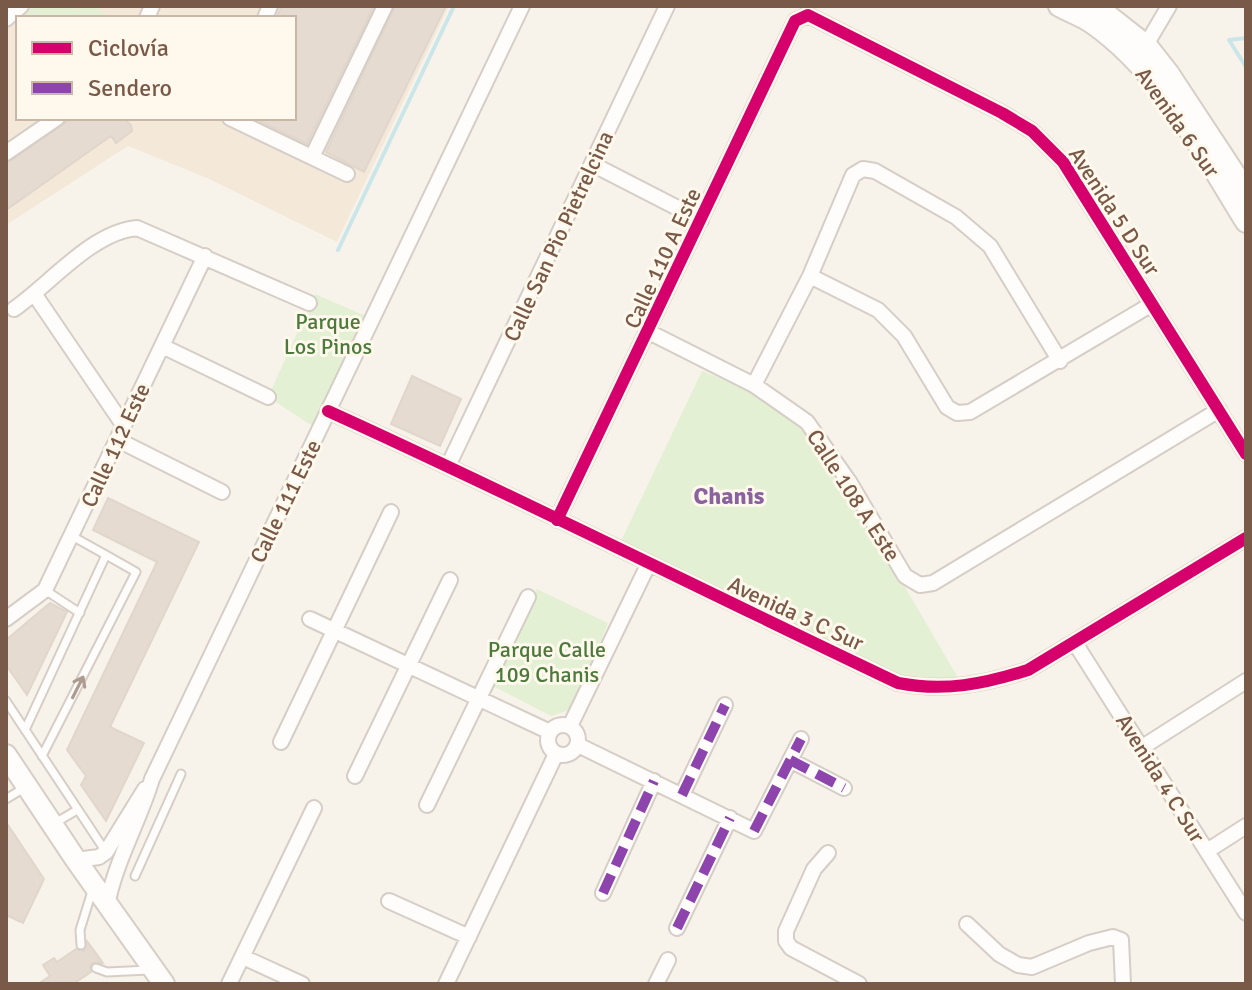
<svg xmlns="http://www.w3.org/2000/svg" width="1252" height="990" font-family="Signika,sans-serif">
<rect width="100%" height="100%" fill="#f8f3ea"/>
<!-- residential -->
<path fill="#f4e9d9" fill-rule="evenodd" d="M6,6H449L337,242L207,178L128,146L6,225ZM18,18H294V118H18Z"/>
<!-- green -->
<path fill="#e3f0d3" d="M33,6H71L78,11L83,6H93L112,18H22Z
M315,294L368,317L314,427L268,397Z
M702,371L755,392L802,425L850,493L960,681L901,679L620,543Z
M537,589L608,623L573,709L551,716L491,685Z"/>
<g fill="none" stroke-linecap="round" stroke-linejoin="round">
<!-- stream -->
<path stroke="#cae6e9" stroke-width="4" d="M1246,38L1229,40L1246,67
M338,250L454,6"/>
</g>
<!-- building -->
<path fill="#e5dbd1" stroke="#e1d6cc" stroke-width="2" d="M282,6H374L307,144L253,118H294V18H276Z
M395,6H446L364,172L326,152Z
M72,118H123L131,125L132,131L116,143L111,136L6,210V164Z
M412,376L461,399L440,446L391,424Z
M108,498L199,542L110,727L144,743L106,821L81,785L86,776L67,750L157,562L93,530Z
M50,603L67,612L27,695L6,665V640Z
M6,822L44,879L23,923L6,915Z
M87,941L103,963H92L90,967L91,972L73,984H38L50,976L43,965L54,958L57,962L76,949L84,951Z"/>
<g fill="none" stroke-linecap="round" stroke-linejoin="round">
<!-- lane casing -->
<g stroke="#d6cec6" stroke-width="11">
<path id="lane" d="M72,536L106,555
M45,590L80,613
M6,701L106,852
M25,730L106,555L136,572L42,756
M6,799L24,788
M55,823L77,810
M135,876L181,774
M81,945L80,930L93,888
M96,968L107,972L149,970"/>
</g>
<!-- street casing -->
<g stroke="#d6cec6" stroke-width="18">
<path id="street" d="M147,18L152,6
M265,18L270,6
M6,19L21,6
M1143,50L1169,6
M230,118L347,174
M6,153L57,118
M312,157L385,6
M592,164L701,220
M810,276L878,310L904,336L947,407L957,413L970,412L1152,304
M35,295L124,426
M14,309C50,284 92,232 137,228L309,303
M649,332L754,385L807,422L850,483L905,576L920,585L933,583L1219,410
M162,346L268,397
M754,385L810,276L853,175L863,169L875,171L956,217L990,246L1060,361
M328,411C520,498 708,593 898,683C945,692 984,684 1028,670L1246,538
M118,440L222,492
M448,466L667,6
M557,520L795,21L808,15L1002,113L1032,131L1063,162L1246,454
M6,619L45,590L205,256
M310,619L550,732
M1075,643L1246,913
M548 740a15 15 0 1 1 30 0a15 15 0 1 1-30 0Z
M570,726L648,565
M281,742L391,512
M578,745L754,831L801,739
M1141,748L1246,681
M790,760L844,788
M355,776L450,580
M682,795L725,705
M427,805L528,597
M1207,851L1246,826
M828,853L814,869L786,931V941L791,948L859,984
M76,860L99,857L106,852L145,789
M603,893L654,781
M389,901L469,937
M107,905C116,860 139,822 152,779L522,6
M967,924L999,954L1018,965L1032,967L1089,943L1113,937L1121,940L1123,984
M677,928L730,818
M243,957L302,984
M229,984L314,808
M446,984L556,754
M656,984L668,960"/>
</g>
<!-- secondary casing -->
<g stroke="#d7cec6" stroke-width="24">
<path id="secondary" d="M1059,6C1070,12 1082,16 1092,23C1161,71 1203,153 1246,222
M1096,6L1147,46L1169,74L1246,191
M6,755L76,860L164,984"/>
</g>
<!-- lane -->
<use href="#lane" stroke="#fefdfc" stroke-width="7"/>
<!-- street -->
<use href="#street" stroke="#fefdfc" stroke-width="14"/>
<!-- secondary -->
<use href="#secondary" stroke="#fefdfc" stroke-width="20"/>
<!-- quiet -->
<path stroke="#8e44ad" stroke-width="10" stroke-dasharray="20 10" stroke-linecap="butt" d="M790,760L844,788
M682,795L725,705
M754,831L801,739
M603,893L654,781
M677,928L730,818"/>
<!-- cycleway casing -->
<g stroke="#fff8ec" stroke-width="17">
<path id="cycleway" d="M328,411C520,498 708,593 898,683C945,692 984,684 1028,670L1246,538
M557,520L795,21L808,15L1002,113L1032,131L1063,162L1246,454"/>
</g>
<!-- cycleway -->
<use href="#cycleway" stroke="#d6006c" stroke-width="12"/>
</g>
<!-- one-way arrows -->
<defs><path id="oneway-shaft" d="M-6 0H5M1.5-3L5.5 0L1.5 3" fill="none" stroke-width="1.6" stroke-linecap="round" stroke-linejoin="round" transform="scale(2)"/></defs>
<use stroke="#ae9b8f" href="#oneway-shaft" transform="translate(78 687) rotate(-63)"/>
<g text-anchor="middle" stroke-width="6" stroke-linejoin="round" paint-order="stroke">
<!-- street labels -->
<g font-size="22" fill="#795947" stroke="#fff8ec">
<text transform="translate(1178 122) rotate(55)" y="8">Avenida 6 Sur</text>
<text transform="translate(1115 211) rotate(57)" y="8">Avenida 5 D Sur</text>
<text transform="translate(558 236) rotate(-65)" y="8">Calle San Pio Pietrelcina</text>
<text transform="translate(662 258) rotate(-65)" y="8">Calle 110 A Este</text>
<text transform="translate(115 445) rotate(-65)" y="8">Calle 112 Este</text>
<text transform="translate(854 495) rotate(57)" y="8">Calle 108 A Este</text>
<text transform="translate(285 501) rotate(-64)" y="8">Calle 111 Este</text>
<text transform="translate(796 613) rotate(25)" y="8">Avenida 3 C Sur</text>
<text transform="translate(1161 778) rotate(58)" y="8">Avenida 4 C Sur</text>
</g>
<!-- park labels -->
<g font-size="22" fill="#4c7a3c" stroke="#fff8ec">
<text x="328" y="329">Parque<tspan x="328" dy="25">Los Pinos</tspan></text>
<text x="547" y="657">Parque Calle<tspan x="547" dy="25">109 Chanis</tspan></text>
</g>
<!-- neighbourhood labels -->
<g font-size="24" font-weight="bold" fill="#8a629d" stroke="#fff8ec">
<text x="729" y="504">Chanis</text>
</g>
</g>
<!-- border -->
<rect width="1252" height="990" fill="none" stroke="#795947" stroke-width="16"/>
<!-- legend -->
<rect x="16" y="16" width="280" height="104" fill="#fff8ec" stroke="#c9b8aa" stroke-width="2"/>
<rect x="32" y="42" width="40" height="12" fill="#d6006c" stroke="#c9b8aa" stroke-width="2"/>
<text x="88" y="56" font-size="24" fill="#795947">Ciclovía</text>
<rect x="32" y="82" width="40" height="12" fill="#8e44ad" stroke="#c9b8aa" stroke-width="2"/>
<text x="88" y="96" font-size="24" fill="#795947">Sendero</text>
</svg>
